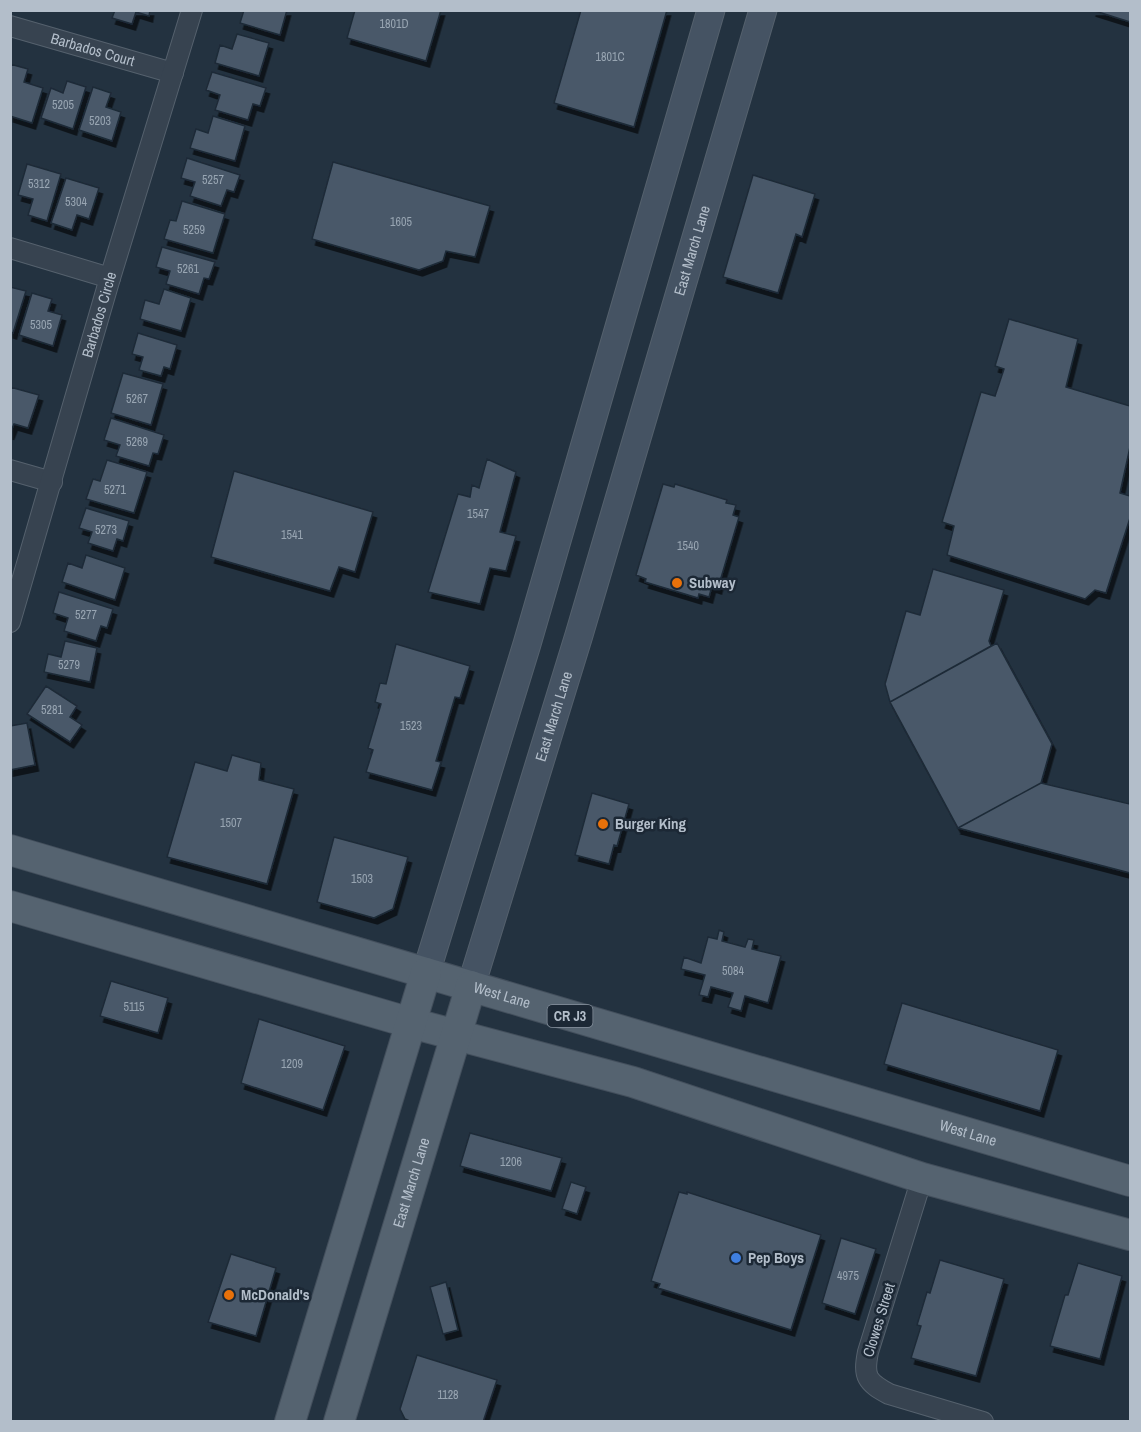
<svg xmlns="http://www.w3.org/2000/svg" width="1141" height="1432" font-family="'Archivo Narrow',sans-serif">
<defs>
<filter id="shadow"><feDropShadow dx="3.5" dy="6" stdDeviation="0" flood-color="#0009"/></filter>
</defs>
<rect width="100%" height="100%" fill="#233240"/>
<!-- building -->
<path fill="#485969" stroke="#1e2a37" stroke-width="1.5" filter="url(#shadow)" d="M115,10H150L149,16L136,12L132,24L112,18Z
M244,10H287L280,35L240,23Z
M355,10H441L426,61L347,38Z
M581,10H667L634,127L554,103Z
M1092,10H1130V22Z
M237,34L269,43L259,76L215,63L220,45L232,49Z
M10,64L28,69L24,82L43,88L32,123L10,116Z
M212,72L266,88L260,106L253,104L248,120L215,110L220,95L206,90Z
M67,81L86,87L73,129L41,118L51,88L63,93Z
M93,87L111,93L106,107L121,112L112,141L79,130Z
M213,116L245,126L235,161L190,148L196,129L208,133Z
M187,158L240,175L234,192L227,190L221,206L190,196L195,182L181,178Z
M333,162L490,206L475,257L446,251L443,261L419,270L312,239Z
M27,164L61,174L47,221L28,215L33,199L18,195Z
M753,175L815,194L802,237L796,234L778,293L723,277Z
M66,178L99,188L89,219L77,215L72,230L51,223Z
M182,201L225,214L213,253L164,239L170,220L176,221Z
M162,247L215,262L209,279L204,278L199,294L166,284L170,271L156,267Z
M10,287L26,291L13,333L10,332Z
M164,289L191,298L181,331L140,319L145,300L159,304Z
M32,293L52,299L48,311L62,315L53,346L19,335Z
M1009,319L1078,339L1066,387L1130,406V447L1120,493L1130,496V518L1106,593L1095,590L1085,599L947,555L954,526L942,522L981,392L995,396L1004,369L995,366Z
M138,333L177,345L170,369L164,367L161,376L139,370L143,357L132,354Z
M123,373L163,384L151,425L111,413Z
M10,387L39,395L28,428L14,424L10,434Z
M111,418L164,435L158,454L153,453L149,466L116,456L120,445L104,440Z
M487,459L516,472L500,532L516,536L506,571L490,568L480,604L428,592L458,494L470,497L472,485L479,488Z
M107,460L147,472L134,513L86,499L93,479L100,481Z
M234,471L373,512L355,572L339,567L330,591L211,557Z
M663,484L674,487L675,484L727,500L726,503L736,505L733,515L739,517L718,588L712,586L709,597L699,594L698,598L645,582L646,579L636,575Z
M86,508L129,521L123,541L117,539L113,551L88,543L92,532L79,528Z
M86,555L125,568L115,600L62,582L68,563L82,568Z
M933,569L1004,590L989,641L991,646L890,702L885,684L906,611L920,615Z
M59,592L113,609L107,628L101,626L96,641L64,631L68,618L53,613Z
M65,641L97,648L90,682L44,672L48,654L61,657Z
M997,643L1052,744L1041,783L958,828L890,702Z
M396,644L470,666L460,698L455,697L436,761L441,762L432,790L366,772L373,750L368,748L381,704L375,702L380,683L386,684Z
M46,686L77,706L70,717L82,725L70,742L27,714Z
M27,723L35,765L10,770V726Z
M232,755L261,763L259,780L294,789L267,884L167,857L195,762L227,771Z
M1041,783L1130,804V873L958,828Z
M592,793L629,804L617,846L614,845L609,864L575,855Z
M334,837L408,857L393,909L374,918L317,902Z
M719,930L724,932L722,941L745,947L748,939L754,940L752,949L781,956L768,1003L745,996L741,1011L728,1007L733,993L711,987L708,997L699,995L705,975L681,969L684,957L701,963L708,937L717,939Z
M111,981L168,998L158,1033L100,1016Z
M902,1003L1058,1050L1040,1111L884,1064Z
M259,1019L345,1046L323,1110L241,1083Z
M470,1133L562,1158L551,1191L460,1166Z
M571,1182L586,1187L577,1214L562,1209Z
M679,1192L687,1194V1192L821,1235L791,1330L658,1288L660,1284L651,1281Z
M841,1238L876,1249L855,1314L822,1303Z
M231,1254L276,1268L256,1336L208,1322Z
M940,1260L1004,1279L976,1376L911,1358L921,1326L917,1325L927,1292L930,1293Z
M1078,1263L1122,1276L1100,1359L1050,1346L1065,1295H1068Z
M446,1282L458,1330L443,1334L430,1287Z
M417,1355L497,1380L483,1422H412L405,1419L400,1409Z"/>
<g fill="none" stroke-linecap="round" stroke-linejoin="round">
<!-- minor casing -->
<g stroke="#55616d" stroke-width="22">
<g id="minor">
<path id="s1" d="M10,26L173,73"/>
<path d="M10,248L110,278"/>
<path d="M10,470L52,482"/>
<path id="s2" d="M10,622L110,278L192,10"/>
<path d="M922,1178L868,1352C863,1377 867,1382 889,1394L983,1422"/>
</g>
</g>
<!-- secondary casing -->
<g stroke="#55616d" stroke-width="29">
<g id="secondary">
<path d="M426,973L527,644L711,10"/>
<path id="s3" d="M471,986L579,635L763,10"/>
</g>
</g>
<!-- primary casing -->
<g stroke="#434f5c" stroke-width="32">
<g id="primary">
<path id="s4" d="M10,850L1130,1181"/>
<path d="M10,906L411,1023L633,1082L922,1178L1130,1235"/>
<path d="M290,1422L426,973"/>
<path id="s5" d="M339,1422L471,986"/>
</g>
</g>
<!-- minor -->
<use href="#minor" stroke="#374350" stroke-width="20"/>
<!-- secondary -->
<use href="#secondary" stroke="#455363" stroke-width="27"/>
<!-- primary -->
<use href="#primary" stroke="#556370" stroke-width="30"/>
</g>
<!-- markers -->
<g fill="#e8710a" stroke="#1c2835" stroke-width="2">
<circle cx="677" cy="583" r="6"/>
<circle cx="603" cy="824" r="6"/>
<circle cx="229" cy="1295" r="6"/>
</g>
<circle fill="#3f7fe0" stroke="#1c2835" stroke-width="2" cx="736" cy="1258" r="6"/>
<g text-anchor="middle" stroke-width="5" stroke-linejoin="round" paint-order="stroke">
<!-- number labels -->
<g font-size="12" fill="#98a5b2">
<text x="394" y="28">1801D</text>
<text x="610" y="61">1801C</text>
<text x="63" y="109">5205</text>
<text x="100" y="125">5203</text>
<text x="213" y="184">5257</text>
<text x="39" y="188">5312</text>
<text x="76" y="206">5304</text>
<text x="401" y="226">1605</text>
<text x="194" y="234">5259</text>
<text x="188" y="273">5261</text>
<text x="41" y="329">5305</text>
<text x="137" y="403">5267</text>
<text x="137" y="446">5269</text>
<text x="115" y="494">5271</text>
<text x="478" y="518">1547</text>
<text x="106" y="534">5273</text>
<text x="292" y="539">1541</text>
<text x="688" y="550">1540</text>
<text x="86" y="619">5277</text>
<text x="69" y="669">5279</text>
<text x="52" y="714">5281</text>
<text x="411" y="730">1523</text>
<text x="231" y="827">1507</text>
<text x="362" y="883">1503</text>
<text x="733" y="975">5084</text>
<text x="134" y="1011">5115</text>
<text x="292" y="1068">1209</text>
<text x="511" y="1166">1206</text>
<text x="848" y="1280">4975</text>
<text x="448" y="1399">1128</text>
</g>
<!-- shield labels -->
<rect fill="#1c2835" stroke="#86919d" stroke-width="1.5" x="547.5" y="1005" width="45" height="22" rx="4.5"/>
<g font-size="14" font-weight="bold" fill="#b3beca">
<text x="570" y="1021">CR J3</text>
</g>
<!-- street labels -->
<g font-size="15" fill="#b3beca" stroke="#1c2835">
<text dy="5" stroke="none"><textPath href="#s1" startOffset="86">Barbados Court</textPath></text>
<text dy="5" stroke="none"><textPath href="#s3" startOffset="768">East March Lane</textPath></text>
<text dy="5" stroke="none"><textPath href="#s2" startOffset="320">Barbados Circle</textPath></text>
<text dy="5" stroke="none"><textPath href="#s3" startOffset="282">East March Lane</textPath></text>
<text dy="5" stroke="none"><textPath href="#s4" startOffset="513">West Lane</textPath></text>
<text dy="5" stroke="none"><textPath href="#s4" startOffset="999">West Lane</textPath></text>
<text dy="5" stroke="none"><textPath href="#s5" startOffset="250">East March Lane</textPath></text>
<text transform="translate(879 1320) rotate(-73)" y="5">Clowes Street</text>
</g>
<!-- poi labels -->
<g font-size="15" font-weight="bold" fill="#b3beca" stroke="#1c2835" text-anchor="start">
<text x="689" y="588">Subway</text>
<text x="615" y="829">Burger King</text>
<text x="748" y="1263">Pep Boys</text>
<text x="241" y="1300">McDonald's</text>
</g>
</g>
<!-- border -->
<rect width="1141" height="1432" fill="none" stroke="#b3beca" stroke-width="24"/>
</svg>
